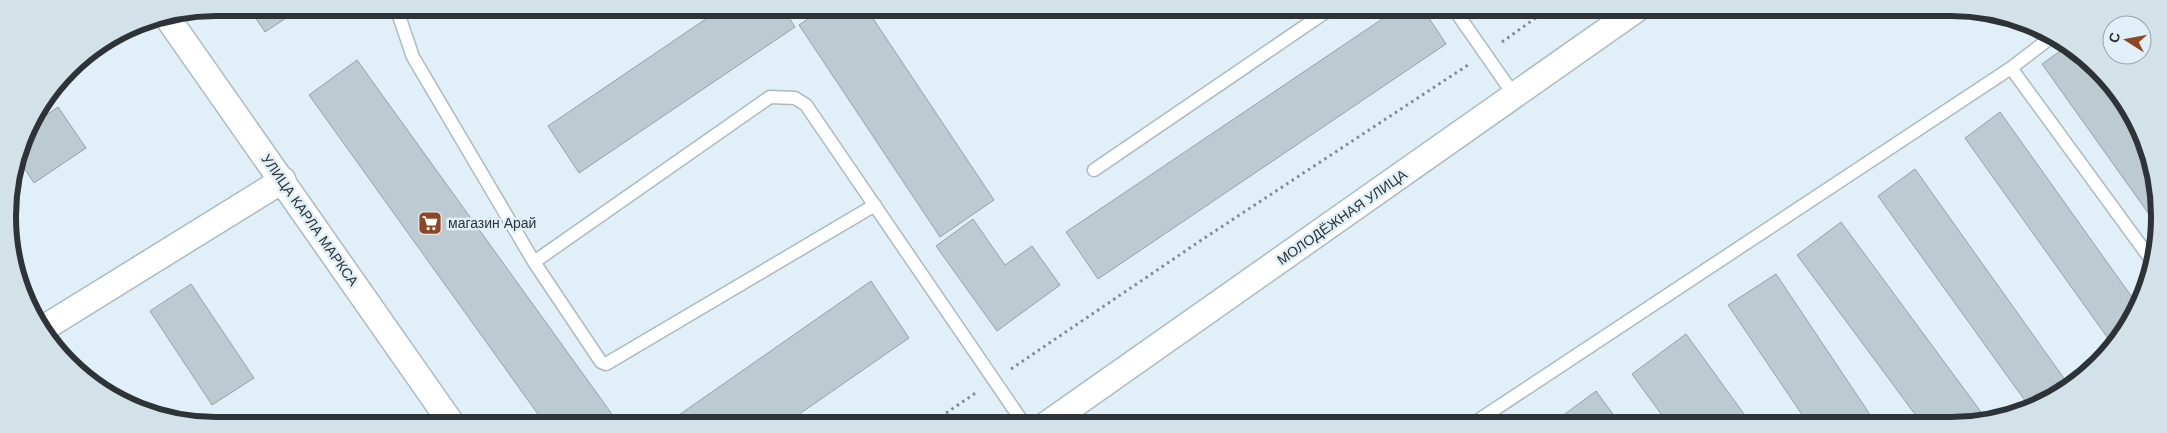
<svg xmlns="http://www.w3.org/2000/svg" width="2167" height="433" font-family="Arial,sans-serif">
<rect width="100%" height="100%" fill="#e1f0f8"/>
<!-- building -->
<path fill="#bccbd2" stroke="#94a2a9" d="M249,8H301L265,32Z
M722,8H783L795,27L579,173L548,126Z
M824,8H866L994,200L940,237L799,25Z
M1397,9H1423L1446,44L1098,279L1066,232Z
M2067,46L2109,83L2122,100L2152,162L2156,224L2042,64Z
M357,60L614,417L604,424H545L309,95Z
M58,107L86,148L34,183L18,159L24,136L31,126Z
M2000,112L2139,307L2112,344L1965,138Z
M1915,169L2068,384L2031,409L1878,196Z
M973,219L1005,265L1032,246L1060,285L997,331L936,246Z
M1841,222L1987,420L1964,425H1923L1797,255Z
M1776,274L1877,425H1809L1728,305Z
M871,281L909,338L785,424H666Z
M191,284L254,378L212,405L150,311Z
M1686,334L1752,425H1669L1632,374Z
M1596,391L1621,425H1550Z
M273,415L279,424H260Z"/>
<g fill="none" stroke-linecap="round" stroke-linejoin="round">
<!-- service casing -->
<g stroke="#acbac1" stroke-width="15">
<path id="service" d="M403,8L399,16L413,57L534,262L601,362L606,364L875,205
M1454,9L1514,95
M2011,68L2152,261
M1094,170L1330,9
M534,262L770,97L795,98L806,105L1024,424
M1471,425L2011,68L2054,35"/>
</g>
<!-- minor casing -->
<g stroke="#acbac1" stroke-width="28">
<path id="minor" d="M167,17L452,424
M44,328L283,180
M1047,424L1637,9"/>
</g>
<!-- path -->
<path stroke="#818c91" stroke-width="3" stroke-dasharray="2.5 4" stroke-linecap="butt" d="M1502,42L1548,9
M1011,369L1203,239L1468,65
M930,424L977,392"/>
<!-- service -->
<use href="#service" stroke="#fff" stroke-width="12"/>
<!-- minor -->
<use href="#minor" stroke="#fff" stroke-width="25"/>
</g>
<!-- icons -->
<defs>
<g id="supermarket-square" transform="scale(1.25)"><rect x="-9" y="-9" width="18" height="18" rx="4" fill="#8e4624" stroke="#e1f0f8"/><path d="M-6-5.5h2.5l.6 2H6L4.5 2H-2.5L-4.4-4H-6ZM-1.5 3.2a1.3 1.3 0 1 0 .1 0ZM3 3.2a1.3 1.3 0 1 0 .1 0Z" fill="#fff"/></g>
</defs>
<g fill-rule="evenodd">
<use href="#supermarket-square" x="430" y="223"/>
</g>
<g text-anchor="middle" stroke-width="5" stroke-linejoin="round" paint-order="stroke">
<!-- street labels -->
<g font-size="14" fill="#2d3336" stroke="#e1f0f8">
<text transform="translate(1342 217) rotate(-35)" y="5">МОЛОДЁЖНАЯ УЛИЦА</text>
<text transform="translate(310 220) rotate(55)" y="5">УЛИЦА КАРЛА МАРКСА</text>
</g>
<!-- poi labels -->
<g font-size="14" fill="#2d3336" stroke="#e1f0f8" text-anchor="start">
<text x="448" y="228">магазин Арай</text>
</g>
</g>
<!-- crop -->
<path d="M0 0H2167V433H0ZM216 16H1951A200 200 0 0 1 2151 216V217A200 200 0 0 1 1951 417H216A200 200 0 0 1 16 217V216A200 200 0 0 1 216 16Z" fill="#d3e1e8" fill-rule="evenodd"/>
<path fill="none" stroke="#2d3336" stroke-width="6" d="M216 16H1951A200 200 0 0 1 2151 216V217A200 200 0 0 1 1951 417H216A200 200 0 0 1 16 217V216A200 200 0 0 1 216 16Z"/>
<!-- north arrow -->
<g transform="translate(2127 40) rotate(281)"><circle r="24" fill="#e1f0f8" stroke="#99a4aa"/>
<path d="M0-4L9 19L0 12L-9 19Z" fill="#8e4624"/>
<text y="-8" font-size="14" font-weight="bold" text-anchor="middle" fill="#2d3336">С</text>
</g>
</svg>
